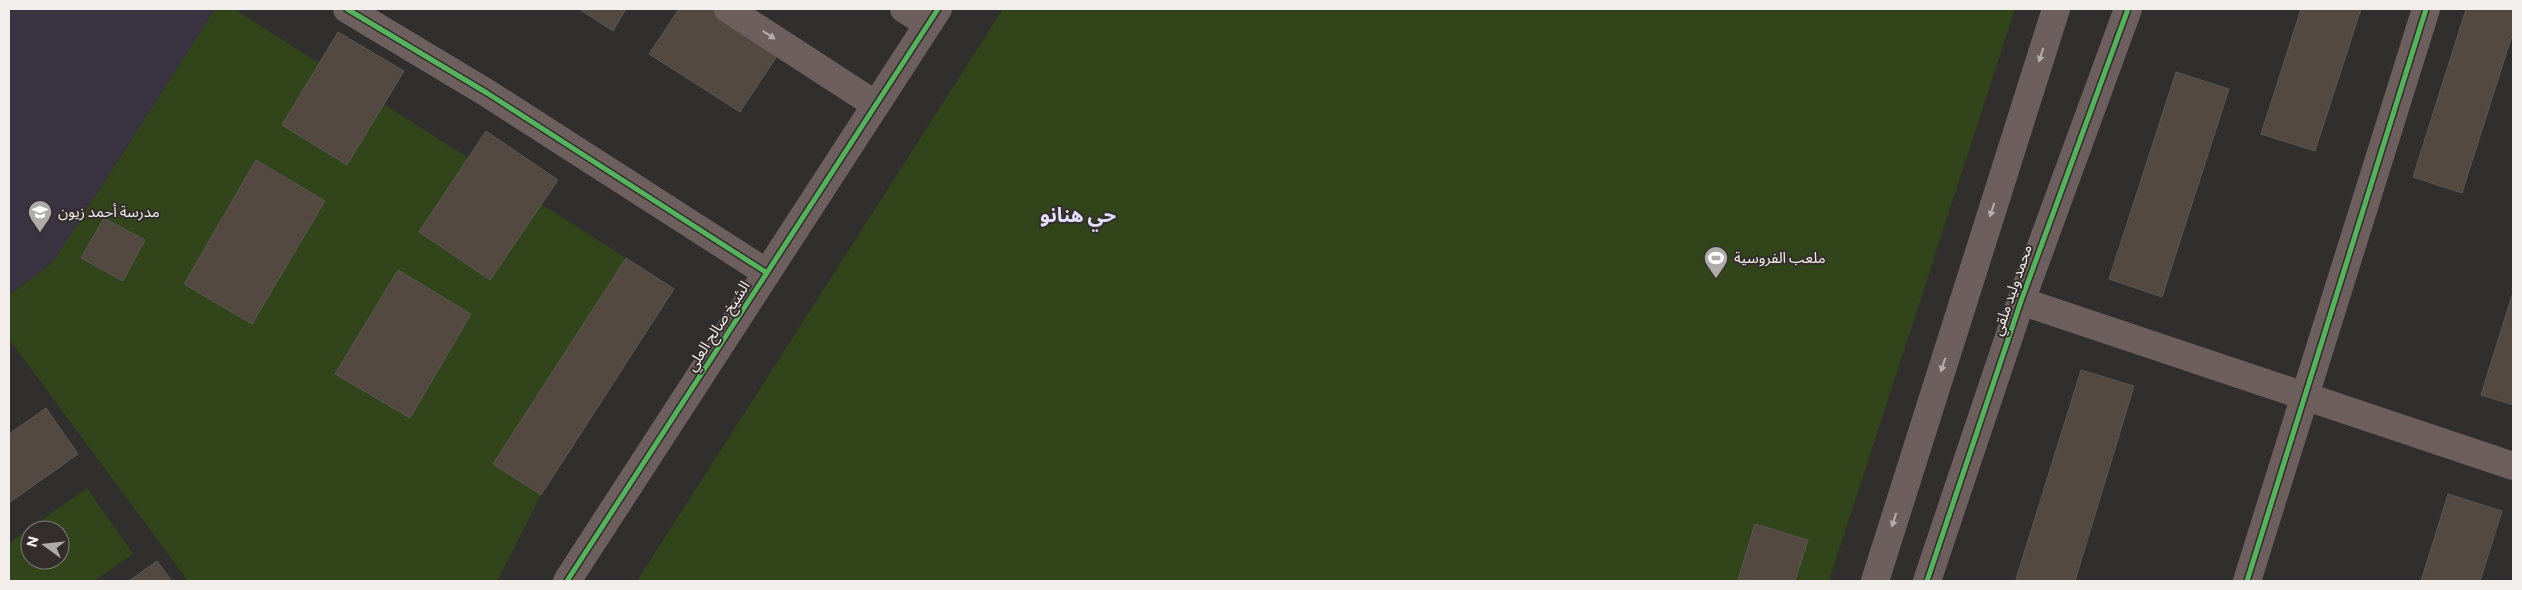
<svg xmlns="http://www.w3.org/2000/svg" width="2522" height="590" font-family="Commissioner,'Noto Sans Arabic',sans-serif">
<rect width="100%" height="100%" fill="#312f2d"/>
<!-- education -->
<path fill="#393241" d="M9,9H215L53,262L9,295Z"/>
<!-- green -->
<path fill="#32441a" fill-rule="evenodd" d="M215,9H234L626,258L494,464L541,495L497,581H188L9,339V295L53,262Z
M1003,9H2015L1829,581H637Z
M87,488L133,554L94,581H9V543ZM30,530H60V560H30Z"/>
<!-- building -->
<path fill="#544941" stroke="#595755" d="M579,9H626L613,31Z
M679,9H729L785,44L740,112L649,54Z
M2301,9H2361L2315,151L2261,134Z
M2466,9H2513V32L2462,193L2413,177Z
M338,32L404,71L347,165L282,125Z
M2176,72L2229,89L2162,297L2109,279Z
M486,131L558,180L490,280L419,232Z
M256,160L325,201L252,324L184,284Z
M104,218L145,240L123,281L81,258Z
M626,258L674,289L541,495L493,464Z
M398,270L471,314L410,418L335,374Z
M2513,292V405L2481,395Z
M2081,370L2134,386L2075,581H2022L2016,579Z
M46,408L78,454L9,503V434Z
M2448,494L2502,511L2480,581H2421Z
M1755,524L1808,540L1795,581L1738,580Z
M157,561L172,581H129Z"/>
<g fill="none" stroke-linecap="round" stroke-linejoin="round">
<!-- minor -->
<path stroke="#6d5f5e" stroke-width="28" d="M347,9L487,93L767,273
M728,9L876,105
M904,9L928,24
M2021,301L2513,466
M567,581L938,9
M1875,581L2056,9
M1927,581L2021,301L2128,9
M2247,581L2426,9"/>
<!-- cycleway casing -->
<g stroke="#332e2b" stroke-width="8">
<path id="cycleway" d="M347,9L487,93L767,273
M567,581L938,9
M1927,581L2021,301L2128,9
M2247,581L2426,9"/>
</g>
<!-- cycleway -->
<use href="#cycleway" stroke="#56b35d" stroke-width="5"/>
</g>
<!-- one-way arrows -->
<defs><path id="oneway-solid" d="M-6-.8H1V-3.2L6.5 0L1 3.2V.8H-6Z" transform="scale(1.25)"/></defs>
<g fill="#b6aeac">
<use href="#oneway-solid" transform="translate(769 35) rotate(33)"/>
<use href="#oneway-solid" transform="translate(2041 55) rotate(108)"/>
<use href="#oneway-solid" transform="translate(1992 210) rotate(108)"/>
<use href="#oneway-solid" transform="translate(1943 365) rotate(108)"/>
<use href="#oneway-solid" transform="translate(1894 520) rotate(108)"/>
</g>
<!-- icons -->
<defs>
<g id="school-pin" transform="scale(1.25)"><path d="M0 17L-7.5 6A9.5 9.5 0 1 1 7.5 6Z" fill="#aeaba9" stroke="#332e2b"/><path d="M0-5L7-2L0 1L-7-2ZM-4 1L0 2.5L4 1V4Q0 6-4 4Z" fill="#fff"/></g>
<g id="stadium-pin" transform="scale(1.25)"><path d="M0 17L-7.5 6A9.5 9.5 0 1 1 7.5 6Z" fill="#aeaba9" stroke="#332e2b"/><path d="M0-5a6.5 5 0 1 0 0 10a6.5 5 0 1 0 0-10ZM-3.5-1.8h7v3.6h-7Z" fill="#fff"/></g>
</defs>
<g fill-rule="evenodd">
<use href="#school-pin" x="40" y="212"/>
<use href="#stadium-pin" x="1716" y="258"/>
</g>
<g text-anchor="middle" stroke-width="4" stroke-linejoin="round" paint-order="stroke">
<!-- poi labels -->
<g font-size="15" fill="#f1eeec" stroke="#332e2b" text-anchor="start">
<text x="58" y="217">مدرسة أحمد زيون</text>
<text x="1734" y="263">ملعب الفروسية</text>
</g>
<!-- street labels -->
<g font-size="15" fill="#f1eeec" stroke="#332e2b">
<text transform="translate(2012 290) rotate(-71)" y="5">محمد وليد ملقي</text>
<text transform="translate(718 326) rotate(-57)" y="5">الشيخ صالح العلي</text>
</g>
<!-- district labels -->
<g font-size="20" font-weight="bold" fill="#e2dffc" stroke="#332e2b">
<text x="1078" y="222">حي هنانو</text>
</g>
</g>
<!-- border -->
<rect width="2522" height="590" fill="none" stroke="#f1eeec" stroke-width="20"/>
<!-- north arrow -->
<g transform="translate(45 545) rotate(285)"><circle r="24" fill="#332e2b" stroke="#7f7b78"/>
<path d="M0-4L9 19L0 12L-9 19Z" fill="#aeaba9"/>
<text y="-8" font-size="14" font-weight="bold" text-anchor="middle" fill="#f1eeec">N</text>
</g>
</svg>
